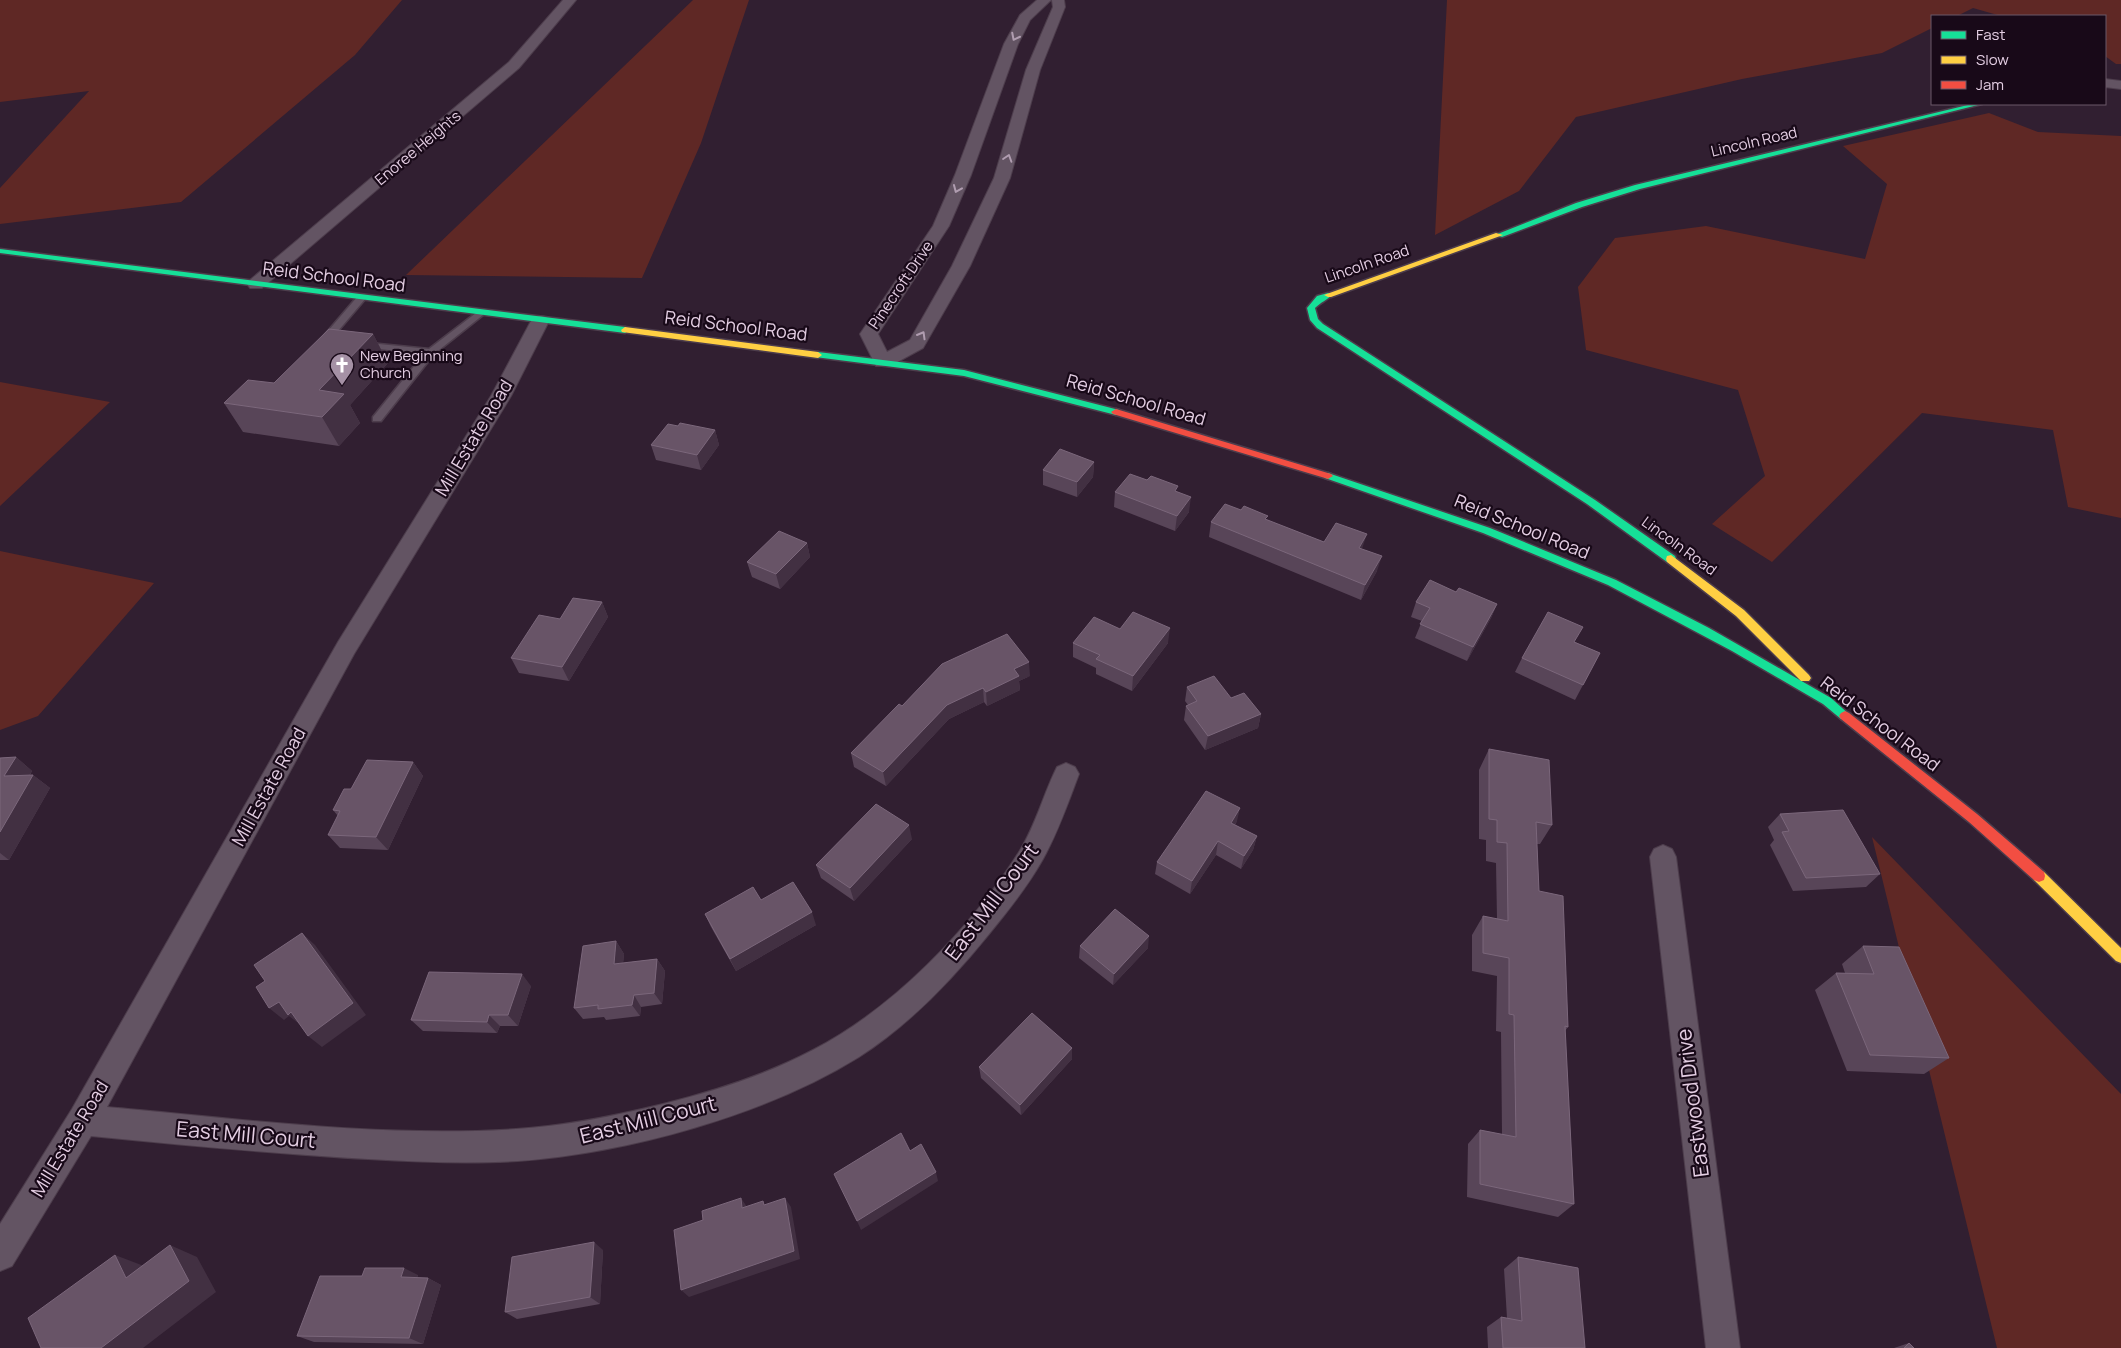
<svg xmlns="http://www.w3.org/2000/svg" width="2121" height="1348" font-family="Manrope,sans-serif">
<rect width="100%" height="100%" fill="#311f31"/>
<!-- green -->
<path fill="#5f2825" d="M0,0H402L355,55L181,202L0,224V188L89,91L0,102Z
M693,0H749L701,143L642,278L406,275Z
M1447,0H2121V64H2116L2105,56V16H2001L1973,8L1957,16H1932V28L1882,53L1742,79L1576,117L1519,191L1435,235Z
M1989,113L2038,132L2121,136V518L2068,507L2053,430L1922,413L1772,562L1712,524L1765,476L1738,390L1586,350L1578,287L1615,238L1706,226L1865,259L1887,184L1843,146Z
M0,382L110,402L0,506Z
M0,551L154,583L38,716L0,730Z
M1872,837L2121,1094V1348H1997Z"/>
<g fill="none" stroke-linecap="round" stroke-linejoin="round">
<!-- lane casing -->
<g stroke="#4d3d4c" stroke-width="3">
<path id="lane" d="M361,295L366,298L332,338L331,342H322V338L358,296Z
M480,310L483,311V315L434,354L381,421H373V417L424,354L362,347L359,346V342L429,349Z"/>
</g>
<!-- street casing -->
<g stroke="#4d3d4c" stroke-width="2">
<path id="street" d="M563,0H576L519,68L262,288H250L247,284L250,280L509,62Z
M1037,0H1051L1030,20L1018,44L971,175L949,226L878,334L887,352L910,340L952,266L994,178L1026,70L1053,7L1052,0H1064L1065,7L1040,70L1010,178L970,266L923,348L890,366H876L860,334L933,226L955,175L1004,44L1020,15Z
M2105,79L2121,81V89L2105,87Z
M540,316L546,317L549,321L511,396L354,654L107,1107C242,1119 380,1138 516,1129C565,1126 614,1116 663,1104C714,1091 766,1075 813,1050C894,1008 970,929 1019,852C1036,825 1043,795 1057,767L1066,763L1075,767L1079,774C1068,803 1058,832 1043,859C1028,886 1008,911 989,934C951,981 909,1025 859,1057C766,1115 627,1153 518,1161C468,1164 417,1162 368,1159C275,1154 183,1145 91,1136L12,1266L0,1271V1224L72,1109L338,642L491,396L531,321L534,317Z
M1663,845L1672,849L1676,857L1740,1348H1706L1650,857L1654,849Z"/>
</g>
<!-- fast casing -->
<g stroke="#4d3d4c" stroke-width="3">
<path id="fast" d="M1972,104H1982L1640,189L1582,207L1502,237L1495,235L1576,203L1635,185Z
M0,249L625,327L629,330L625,333L0,253Z
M1328,293L1332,295C1327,300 1321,302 1315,308L1318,319L1323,324L1595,500L1675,556L1676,559L1675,562H1667L1587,504L1317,328L1310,320L1307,308L1317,296Z
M818,352L964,370L1119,410L1121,412L1116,415L964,376L815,357V353Z
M1328,473L1490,528L1616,580L1709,628L1831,698L1851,716L1849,719H1841L1823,704L1732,651L1608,585L1483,533L1325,478L1323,476Z"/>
</g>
<!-- slow casing -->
<g stroke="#4d3d4c" stroke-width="3">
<path id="slow" d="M1496,233L1503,235L1331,297H1328L1324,295Z
M625,327L818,352L822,355L818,358L622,332L621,330Z
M1671,555L1744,610L1809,675L1811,678L1809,681H1801L1736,616L1667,562L1666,559L1667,556Z
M2039,870L2044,872L2121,948V963L2116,961L2034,880L2033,876L2034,872Z"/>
</g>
<!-- jam casing -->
<g stroke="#4d3d4c" stroke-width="3">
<path id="jam" d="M1116,409L1331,474L1333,476L1328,479L1325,478L1113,414L1111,412Z
M1845,711L1849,713L1977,814L2044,872L2045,876L2044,880L2039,882L2034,880L1969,822L1841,719L1839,716L1841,713Z"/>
</g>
<!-- lane -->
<use href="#lane" fill="#635463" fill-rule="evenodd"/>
<!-- street -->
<use href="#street" fill="#635463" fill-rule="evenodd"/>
<!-- fast -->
<use href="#fast" fill="#16e098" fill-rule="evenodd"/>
<!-- slow -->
<use href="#slow" fill="#ffcf43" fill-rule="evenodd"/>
<!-- jam -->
<use href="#jam" fill="#f24e42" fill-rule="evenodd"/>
</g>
<!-- wall -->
<path fill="#584558" d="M373,334L388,363L350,405L360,423L339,446L243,432L224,403L274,383Z
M715,430L719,445L701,470L656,460L651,445Z
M1094,462L1093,477L1077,497L1043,485V470Z
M1115,492L1189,512L1175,531L1114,507Z
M1267,520L1324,542L1362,549L1377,571L1361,600L1209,537L1211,522Z
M807,543L810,557L780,589L752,577L747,562Z
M1456,592L1497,604L1491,618L1467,661L1415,638L1422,621L1411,617L1416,602Z
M602,602L608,617L569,681L519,673L511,658L560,619Z
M1120,629L1168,643L1132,691L1096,674V668L1073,657V643Z
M1575,642L1600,653L1575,700L1515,672L1522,658Z
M1030,676L1019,681L1020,690L987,706L984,702L949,719L886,786L854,767L851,753L902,706Z
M1187,687L1231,698L1261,714L1258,728L1205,750L1184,720L1186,706L1188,705L1185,701Z
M1489,749L1552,825L1540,844H1537L1539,891L1568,1027L1565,1031L1574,1204L1558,1217L1467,1197L1468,1144L1480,1130L1502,1135L1501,1032L1496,1031L1497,976L1472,971V935L1483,916L1497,919L1496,863L1486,861V840L1479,839V770Z
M16,757L32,771L30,775H33L50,788L9,860H0V758Z
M413,762L423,776L388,850L340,848L328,835L338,816L333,810L351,789Z
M1780,814L1880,874L1866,887L1793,891L1770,845L1774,840L1768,827Z
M1237,821L1235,825L1257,836L1253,850L1241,869L1216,855L1190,894L1155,874L1157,862Z
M912,839L854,901L821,878L816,865Z
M761,900L816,925L736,971L711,927L705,914Z
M616,941L624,954L623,963L657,959L665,971L662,1004L641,1007L640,1016L606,1020L604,1017L583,1019L574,1008Z
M1080,946L1148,948L1113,985L1079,958Z
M1863,946L1949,1058L1924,1074L1847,1071L1815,990L1836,973H1845L1842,964Z
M531,986L518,1026H500L497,1033L423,1031L411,1020Z
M1072,1048V1059L1021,1115L981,1078L979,1067Z
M603,1250L600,1304L517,1319L505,1312Z
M1518,1257L1585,1348H1488L1487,1327L1501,1317L1507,1318L1504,1269Z
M418,1275L417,1278H428L441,1285L423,1344L314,1342L297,1336L362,1276Z
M1909,1343L1914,1348H1894Z"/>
<!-- shaded-wall -->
<path fill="#423042" d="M373,334L388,363L350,405L360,423L339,446L322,417L319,390Z
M715,430L719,445L701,470L697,455Z
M1094,462L1093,477L1077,497V482Z
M1191,497L1189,512L1175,531L1177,516Z
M1367,534L1362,549L1359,548Z
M807,543L810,557L780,589L776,574Z
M1382,556L1377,571L1361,600L1365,585Z
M602,602L608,617L569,681L562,667Z
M1497,604L1491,618L1467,661L1473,647Z
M1170,628L1168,643L1132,691L1133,676Z
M1029,662L1030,676L1019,681L1020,690L987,706L986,692L1014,669Z
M983,688L984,702L949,719L886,786L883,772L947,705Z
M1261,714L1258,728L1205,750L1208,736Z
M16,757L32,771L20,790L4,776Z
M413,762L423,776L388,850L376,837Z
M33,775L50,788L9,860L0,853V832Z
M1240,808L1237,821L1228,836L1231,823Z
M909,825L912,839L854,901L850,888Z
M1257,836L1253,850L1241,869L1244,856Z
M1218,841L1216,855L1190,894L1192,881Z
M812,912L816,925L736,971L730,959Z
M302,933L315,945L366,1015L322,1047L308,1036Z
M1149,936L1148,948L1113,985L1114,974Z
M616,941L624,954L622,976L614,964Z
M657,959L665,971L662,1004L654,993Z
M522,974L531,986L518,1026L508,1015Z
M634,995L641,1007L640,1016L632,1005Z
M279,1002L305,1023L302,1026L289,1016L284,1020L269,1008Z
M489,1015L500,1026L497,1033L487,1022Z
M1072,1048V1059L1021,1115L1020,1105Z
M936,1172L938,1181L861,1230L857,1221Z
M741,1198L747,1207L742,1208Z
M785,1198L791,1207L800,1259L689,1297L681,1290Z
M594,1242L603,1250L600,1304L590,1297Z
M170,1245L197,1257L216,1292L143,1348H101Z
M115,1255L144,1266L126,1278Z
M404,1268L418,1275L415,1285L401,1277Z
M428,1278L441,1285L423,1344L409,1338Z"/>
<!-- building -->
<path fill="#685467" stroke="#7b677b" d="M329,329L373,334L319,390L344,394L322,417L224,403L248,380L274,383Z
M680,423L715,430L697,455L651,445L668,424L678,426Z
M1060,449L1094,462L1077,482L1043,470Z
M1130,474L1147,480L1151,476L1178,486L1175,491L1191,497L1177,516L1115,492Z
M1225,504L1241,510L1244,506L1268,516L1265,519L1324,542L1336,523L1367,534L1359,548L1382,556L1365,585L1211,522Z
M779,531L807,543L776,574L747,562Z
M1430,580L1456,592L1459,588L1497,604L1473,647L1420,624L1430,608L1416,602Z
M573,598L602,602L562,667L511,658L539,615L560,619Z
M1133,612L1170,628L1133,676L1096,659L1100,655L1073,643L1094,617L1120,629Z
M1548,612L1583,627L1574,642L1600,653L1583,685L1522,658Z
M1007,634L1029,662L1014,669L1019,676L986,692L983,688L947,705L883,772L851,753L899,704L902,706L942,664Z
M1214,676L1231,698L1244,693L1261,714L1208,736L1186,706L1197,701L1187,687Z
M1489,749L1549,760L1552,825L1536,822L1539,891L1563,896L1568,1027L1565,1026L1574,1204L1480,1184V1130L1516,1137L1514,1015L1509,1014V958L1483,953V916L1508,921L1507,843L1497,842V820L1489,819Z
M16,757L4,776L33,775L0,832V758Z
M367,760L413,762L376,837L328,835L340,811L333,810L344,789H351Z
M1206,791L1240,808L1231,823L1257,836L1244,856L1218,841L1192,881L1157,862Z
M876,804L909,825L850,888L816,865Z
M1843,810L1880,874L1806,878L1782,832L1789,831L1780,814Z
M793,882L812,912L730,959L705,914L753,887L761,900Z
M1115,909L1149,936L1114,974L1080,946Z
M302,933L353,1003L308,1036L291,1012L288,1015L279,1002L269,1008L256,987L265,981L254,965Z
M616,941L614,964L657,959L654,993L634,995L632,1005L598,1009V1005L574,1008L583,946Z
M1863,946L1899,947L1949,1058L1870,1055L1836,973L1874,974Z
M429,972L522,974L508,1015H489L487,1022L411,1020Z
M1032,1013L1072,1048L1020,1105L979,1067Z
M901,1133L910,1151L921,1144L936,1172L857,1221L834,1174Z
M741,1198L742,1208L763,1201L764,1205L785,1198L794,1251L681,1290L674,1230L703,1220L702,1211Z
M594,1242L590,1297L505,1312L512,1257Z
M170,1245L189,1281L101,1348H41L28,1318L115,1255L126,1278Z
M1518,1257L1578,1268L1585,1348H1503L1501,1317L1522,1321Z
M365,1268H404L401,1277L428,1278L409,1338L297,1336L320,1276H362Z
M1909,1343L1914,1348H1904Z"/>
<!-- one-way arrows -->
<defs><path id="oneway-chevron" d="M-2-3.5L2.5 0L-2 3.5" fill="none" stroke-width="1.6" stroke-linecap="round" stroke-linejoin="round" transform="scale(1.25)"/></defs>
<g stroke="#b09db0">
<use href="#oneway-chevron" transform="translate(1015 37) rotate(117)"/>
<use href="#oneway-chevron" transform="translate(1008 158) rotate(-72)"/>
<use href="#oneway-chevron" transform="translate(957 189) rotate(113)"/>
<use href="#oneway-chevron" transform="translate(922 335) rotate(-60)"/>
</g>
<!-- icons -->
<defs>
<g id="church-pin" transform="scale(1.25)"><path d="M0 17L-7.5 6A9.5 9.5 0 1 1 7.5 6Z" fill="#a591a5" stroke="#180918"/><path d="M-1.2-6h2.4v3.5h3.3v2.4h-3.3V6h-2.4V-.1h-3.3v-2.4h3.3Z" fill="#fff"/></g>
</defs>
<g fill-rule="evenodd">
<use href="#church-pin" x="342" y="365"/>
</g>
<g text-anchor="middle" stroke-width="4.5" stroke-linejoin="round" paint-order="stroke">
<!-- far-street labels -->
<g font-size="15" fill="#e4cee3" stroke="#180918">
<text transform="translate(1754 142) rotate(-13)" y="5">Lincoln Road</text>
<text transform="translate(418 148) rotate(-40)" y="5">Enoree Heights</text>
<text transform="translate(1367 264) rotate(-19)" y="5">Lincoln Road</text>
<text transform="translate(901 285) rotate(-56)" y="5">Pinecroft Drive</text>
<text transform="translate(1679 546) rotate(36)" y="5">Lincoln Road</text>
</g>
<!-- far-poi labels -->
<g font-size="15" fill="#e4cee3" stroke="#180918" text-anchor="start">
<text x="360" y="361">New Beginning<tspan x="360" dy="17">Church</tspan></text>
</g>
<!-- street labels -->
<g font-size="18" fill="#e4cee3" stroke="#180918">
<text transform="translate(334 277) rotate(7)" y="6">Reid School Road</text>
<text transform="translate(736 326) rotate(7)" y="6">Reid School Road</text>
<text transform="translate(1136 400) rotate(16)" y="6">Reid School Road</text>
<text transform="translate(474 438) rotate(-59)" y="6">Mill Estate Road</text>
<text transform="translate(1522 527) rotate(22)" y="6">Reid School Road</text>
<text transform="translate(1880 724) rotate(37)" y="6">Reid School Road</text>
<text transform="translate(269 787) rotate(-61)" y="6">Mill Estate Road</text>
<text transform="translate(70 1139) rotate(-59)" y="6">Mill Estate Road</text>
</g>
<!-- near-street labels -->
<g font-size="21" fill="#e4cee3" stroke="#180918">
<text transform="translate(992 902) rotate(-53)" y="7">East Mill Court</text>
<text transform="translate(1693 1103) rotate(-97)" y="7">Eastwood Drive</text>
<text transform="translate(648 1120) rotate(-14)" y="7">East Mill Court</text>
<text transform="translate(246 1135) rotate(5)" y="7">East Mill Court</text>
</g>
</g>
<!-- legend -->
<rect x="1931" y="15" width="175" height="90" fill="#180918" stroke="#6a5869"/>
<rect x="1941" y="31" width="25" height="8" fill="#16e098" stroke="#6a5869"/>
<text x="1976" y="40" font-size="15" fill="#e4cee3">Fast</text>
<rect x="1941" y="56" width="25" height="8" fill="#ffcf43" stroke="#6a5869"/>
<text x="1976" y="65" font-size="15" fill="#e4cee3">Slow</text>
<rect x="1941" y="81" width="25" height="8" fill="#f24e42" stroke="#6a5869"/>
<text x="1976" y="90" font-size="15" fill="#e4cee3">Jam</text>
</svg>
